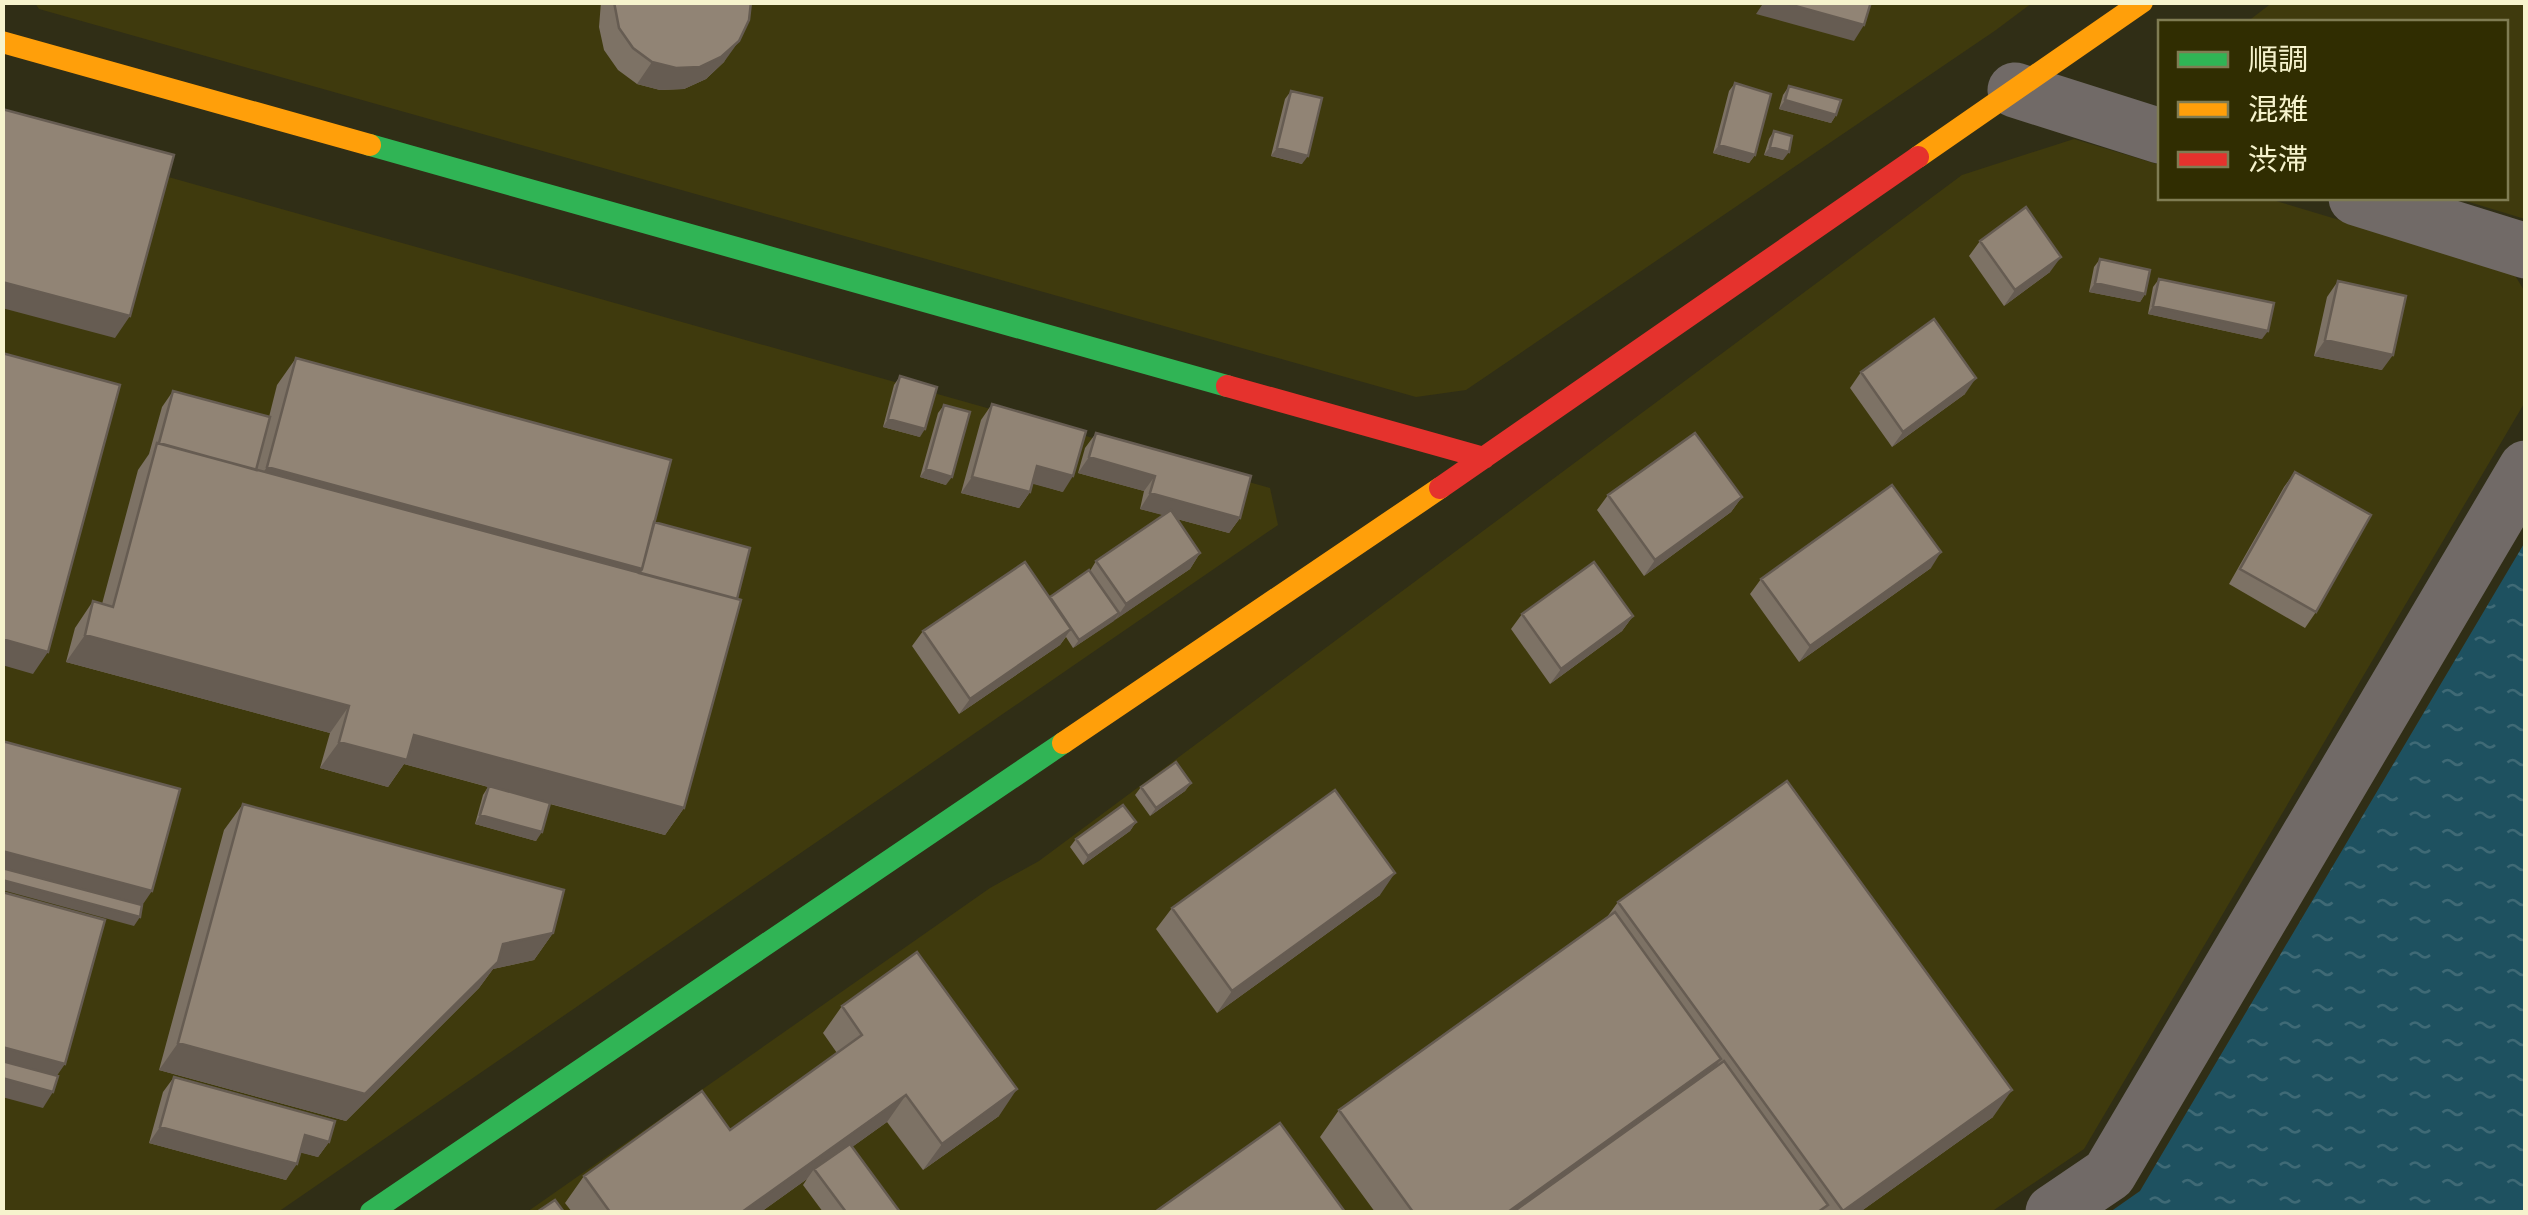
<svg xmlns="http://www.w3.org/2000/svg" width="2528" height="1215" font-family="'IBM Plex Sans','Noto Sans JP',sans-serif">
<defs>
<pattern id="water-ripples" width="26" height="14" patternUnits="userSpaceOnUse" patternTransform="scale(2.5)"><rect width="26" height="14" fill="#1e5160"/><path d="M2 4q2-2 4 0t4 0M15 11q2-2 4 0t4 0" fill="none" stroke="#3f6a76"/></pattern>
</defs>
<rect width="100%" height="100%" fill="#302e16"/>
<!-- built -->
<path fill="#3f3a0d" d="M2273,2L2525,3V219L2456,198H2506V22H2247Z
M35,3H2032L1996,30L1466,390L1416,397L39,9Z
M2,130L1270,488L1278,525L278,1212H3Z
M2074,139L2160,165V198H2266L2513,272L2525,292V402L2084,1149L1991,1212H527L990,888L1039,861L1962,175Z"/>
<!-- water -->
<path fill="url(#water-ripples)" d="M2525,542V1212H2110L2140,1191Z"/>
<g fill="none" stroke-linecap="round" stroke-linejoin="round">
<!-- street -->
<path stroke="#716a67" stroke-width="55" d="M2015,90L2160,136
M2356,198L2526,251
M2053,1212L2109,1174L2526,468"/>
<!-- fast -->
<path stroke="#30b455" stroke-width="22" d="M370,145L1227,386
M371,1212L1063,743"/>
<!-- slow -->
<path stroke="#ff9f0a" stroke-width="22" d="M2,42L370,145
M1918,157L2142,2
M1063,743L1440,488"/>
<!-- jam -->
<path stroke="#e5322d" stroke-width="22" d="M1227,386L1484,458
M1440,488L1918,157"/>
</g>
<!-- wall -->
<path fill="#7d7265" d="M601,2H751L724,62L706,79L684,89L660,90L637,84L618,70L604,50L599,27Z
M1735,83L1755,155L1749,163L1713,153L1729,91Z
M1789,86L1836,115L1831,123L1779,109L1783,95Z
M1291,91L1302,164L1271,156L1285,99Z
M1774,131L1783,160L1764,155L1769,139Z
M1980,241L2050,272L2004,306L1969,256Z
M2100,259L2145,294L2140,302L2089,292L2094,267Z
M2159,279L2262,339L2148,314L2153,287Z
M2338,281L2382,370L2314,356L2327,297Z
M296,358L654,522L684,808L665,835L550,804L536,841L475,824L483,795L488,787L404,764L388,787L320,768L330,733L66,662L75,628L93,601L102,604L138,470L149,454L162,407L173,391L269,417L277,385Z
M1861,372L1965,394L1892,447L1850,388Z
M900,376L920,437L883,427L894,385Z
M992,404L1063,492L1032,483L1030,492L1019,508L961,493L981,420Z
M944,405L946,485L920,477L938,413Z
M1096,433L1240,518L1229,533L1177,519L1200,553L1190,569L1073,648L1066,637L1060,645L959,714L912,646L923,631L1049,598L1090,571L1096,561L1164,515L1140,509L1144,491L1078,473L1085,448Z
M2295,472L2316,612L2305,628L2229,584L2284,487Z
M1608,495L1742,497L1731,512L1644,576L1597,510Z
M1931,568L1799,662L1750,594L1761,579Z
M1522,614L1633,616L1622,631L1550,684L1511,629Z
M1191,783L1185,791L1150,816L1135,795L1141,787Z
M243,804L553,933L534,960L493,969L479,988L346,1121L159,1070L224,830Z
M1136,822L1130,831L1083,865L1070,847L1076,839Z
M1380,895L1217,1013L1156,929L1172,908Z
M1618,902L1993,1117L1860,1212H1375L1320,1137L1339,1110L1607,917Z
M842,1006L999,1116L923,1170L887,1122L852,1147L900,1212H823L803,1185L807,1179L761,1212H572L565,1203L584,1176L730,1130L837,1053L823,1033Z
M174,1077L329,1142L318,1157L300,1152L286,1180L149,1143L163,1092Z"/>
<!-- shaded-wall -->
<path fill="#665c52" d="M1764,2H1781L1864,25L1854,41L1756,14Z
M739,41L724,62L706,79L684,89L660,90L637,84L652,62Z
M1785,100L1836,115L1831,123L1779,109Z
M1719,145L1755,155L1749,163L1713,153Z
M1770,147L1789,152L1783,160L1764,155Z
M1277,148L1308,156L1302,164L1271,156Z
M2061,257L2050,272L2004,306L2015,290Z
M2,282L130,316L115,338L2,308Z
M2095,283L2145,294L2140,302L2089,292Z
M2153,306L2268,331L2262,339L2148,314Z
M2325,340L2393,355L2382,370L2314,356Z
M1976,378L1965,394L1892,447L1903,432Z
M888,419L925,429L920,437L883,427Z
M1089,457L1155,476L1144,491L1078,473Z
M1037,466L1073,476L1063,492L1026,482Z
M267,467L642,569L623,596L248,494Z
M926,469L952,477L946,485L920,477Z
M972,477L1030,492L1019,508L961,493Z
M1150,493L1240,518L1229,533L1140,509Z
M1742,497L1731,512L1644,576L1655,560Z
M1941,552L1931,568L1799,662L1810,646Z
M1200,553L1190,569L1115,620L1126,604Z
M1119,613L1114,621L1073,648L1079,640Z
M1633,616L1622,631L1550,684L1561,669Z
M1071,629L1060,645L959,714L970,699Z
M85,635L349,706L330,733L66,662Z
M2,639L48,652L33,674L2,665Z
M414,735L684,808L665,835L404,764L388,787L320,768L339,742Z
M1191,783L1185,791L1150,816L1156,808Z
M480,815L542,832L536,841L475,824Z
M1136,822L1130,831L1083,865L1088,856Z
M2,851L152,891L137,913L2,877Z
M1395,873L1380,895L1217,1013L1232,991Z
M2,880L140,917L134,926L2,890Z
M553,933L534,960L493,969L479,988L346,1121L159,1070L178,1043L503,944Z
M2,1047L65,1064L47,1090L53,1092L43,1108L2,1097Z
M1721,1059L1702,1085L1526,1212H1508Z
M1017,1089L999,1116L923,1170L942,1144Z
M2012,1090L1993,1117L1860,1212H1842Z
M906,1095L887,1122L816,1173L814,1169L807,1179L761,1212H742Z
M160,1127L297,1164L286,1180L149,1143Z
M305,1135L329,1142L318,1157L294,1151Z"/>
<!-- building -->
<path fill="#918475" stroke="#665c52" stroke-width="2.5" d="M614,2H751L749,20L739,41L721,57L700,67L676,68L652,62L633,48L619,28Z
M1781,2H1871L1864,25Z
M1735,83L1771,94L1755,155L1719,145Z
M1789,86L1841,100L1836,115L1785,100Z
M1291,91L1322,98L1308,156L1277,148Z
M2,109L174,155L130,316L2,282Z
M1774,131L1792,136L1789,152L1770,147Z
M2026,207L2061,257L2015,290L1980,241Z
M2100,259L2150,270L2145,294L2095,283Z
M2159,279L2274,303L2268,331L2153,306Z
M2338,281L2406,296L2393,355L2325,340Z
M1934,319L1976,378L1903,432L1861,372Z
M2,353L120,385L48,652L2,639Z
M296,358L671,460L642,569L267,467Z
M900,376L937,387L925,429L888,419Z
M173,391L270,417L256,470L159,443Z
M992,404L1086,431L1073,476L1037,466L1030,492L972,477Z
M944,405L970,412L952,477L926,469Z
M1096,433L1251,476L1240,518L1150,493L1155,476L1089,457Z
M1695,433L1742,497L1655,560L1608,495Z
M157,443L741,600L684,808L414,735L407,760L339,742L349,706L85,635L93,601L113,607Z
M2295,472L2371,515L2316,612L2240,569Z
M1892,485L1941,552L1810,646L1761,579Z
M1171,510L1200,553L1126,604L1096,561Z
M654,522L750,548L737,599L639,573L642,569Z
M1025,562L1071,629L970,699L923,631Z
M1594,562L1633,616L1561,669L1522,614Z
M1089,570L1119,613L1079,640L1050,597Z
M2,741L180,789L152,891L2,851Z
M1176,762L1191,783L1156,808L1141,787Z
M1787,781L2012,1090L1843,1211L1618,902Z
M489,786L550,803L542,832L480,815Z
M1335,790L1395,873L1232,991L1172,908Z
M243,804L564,890L553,933L503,944L498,962L365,1094L178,1043Z
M1123,805L1136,822L1088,856L1076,839Z
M2,868L142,905L140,917L2,880Z
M2,892L105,920L65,1064L2,1047Z
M1615,912L1721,1059L1508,1212H1413L1339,1110Z
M917,952L1017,1089L942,1144L906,1095L742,1212H610L584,1176L702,1091L730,1130L862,1035L842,1006Z
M2,1061L58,1076L53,1092L2,1078Z
M1724,1061L1828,1205L1818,1212H1513Z
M174,1077L335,1121L329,1142L305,1135L297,1164L160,1127Z
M1280,1123L1345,1212H1155Z
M850,1144L900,1212H846L814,1169Z
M555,1200L564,1212H537Z"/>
<!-- border -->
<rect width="2528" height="1215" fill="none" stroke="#f6f3cd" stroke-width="10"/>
<!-- legend -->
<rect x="2158" y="20" width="350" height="180" fill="#302d01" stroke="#7f7c53" stroke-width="2.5"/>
<rect x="2178" y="52" width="50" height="15" fill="#30b455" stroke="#7f7c53" stroke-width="2.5"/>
<text x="2248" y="70" font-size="30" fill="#f6f3cd">順調</text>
<rect x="2178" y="102" width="50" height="15" fill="#ff9f0a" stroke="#7f7c53" stroke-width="2.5"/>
<text x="2248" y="120" font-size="30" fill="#f6f3cd">混雑</text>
<rect x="2178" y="152" width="50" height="15" fill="#e5322d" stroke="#7f7c53" stroke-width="2.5"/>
<text x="2248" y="170" font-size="30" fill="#f6f3cd">渋滞</text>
</svg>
